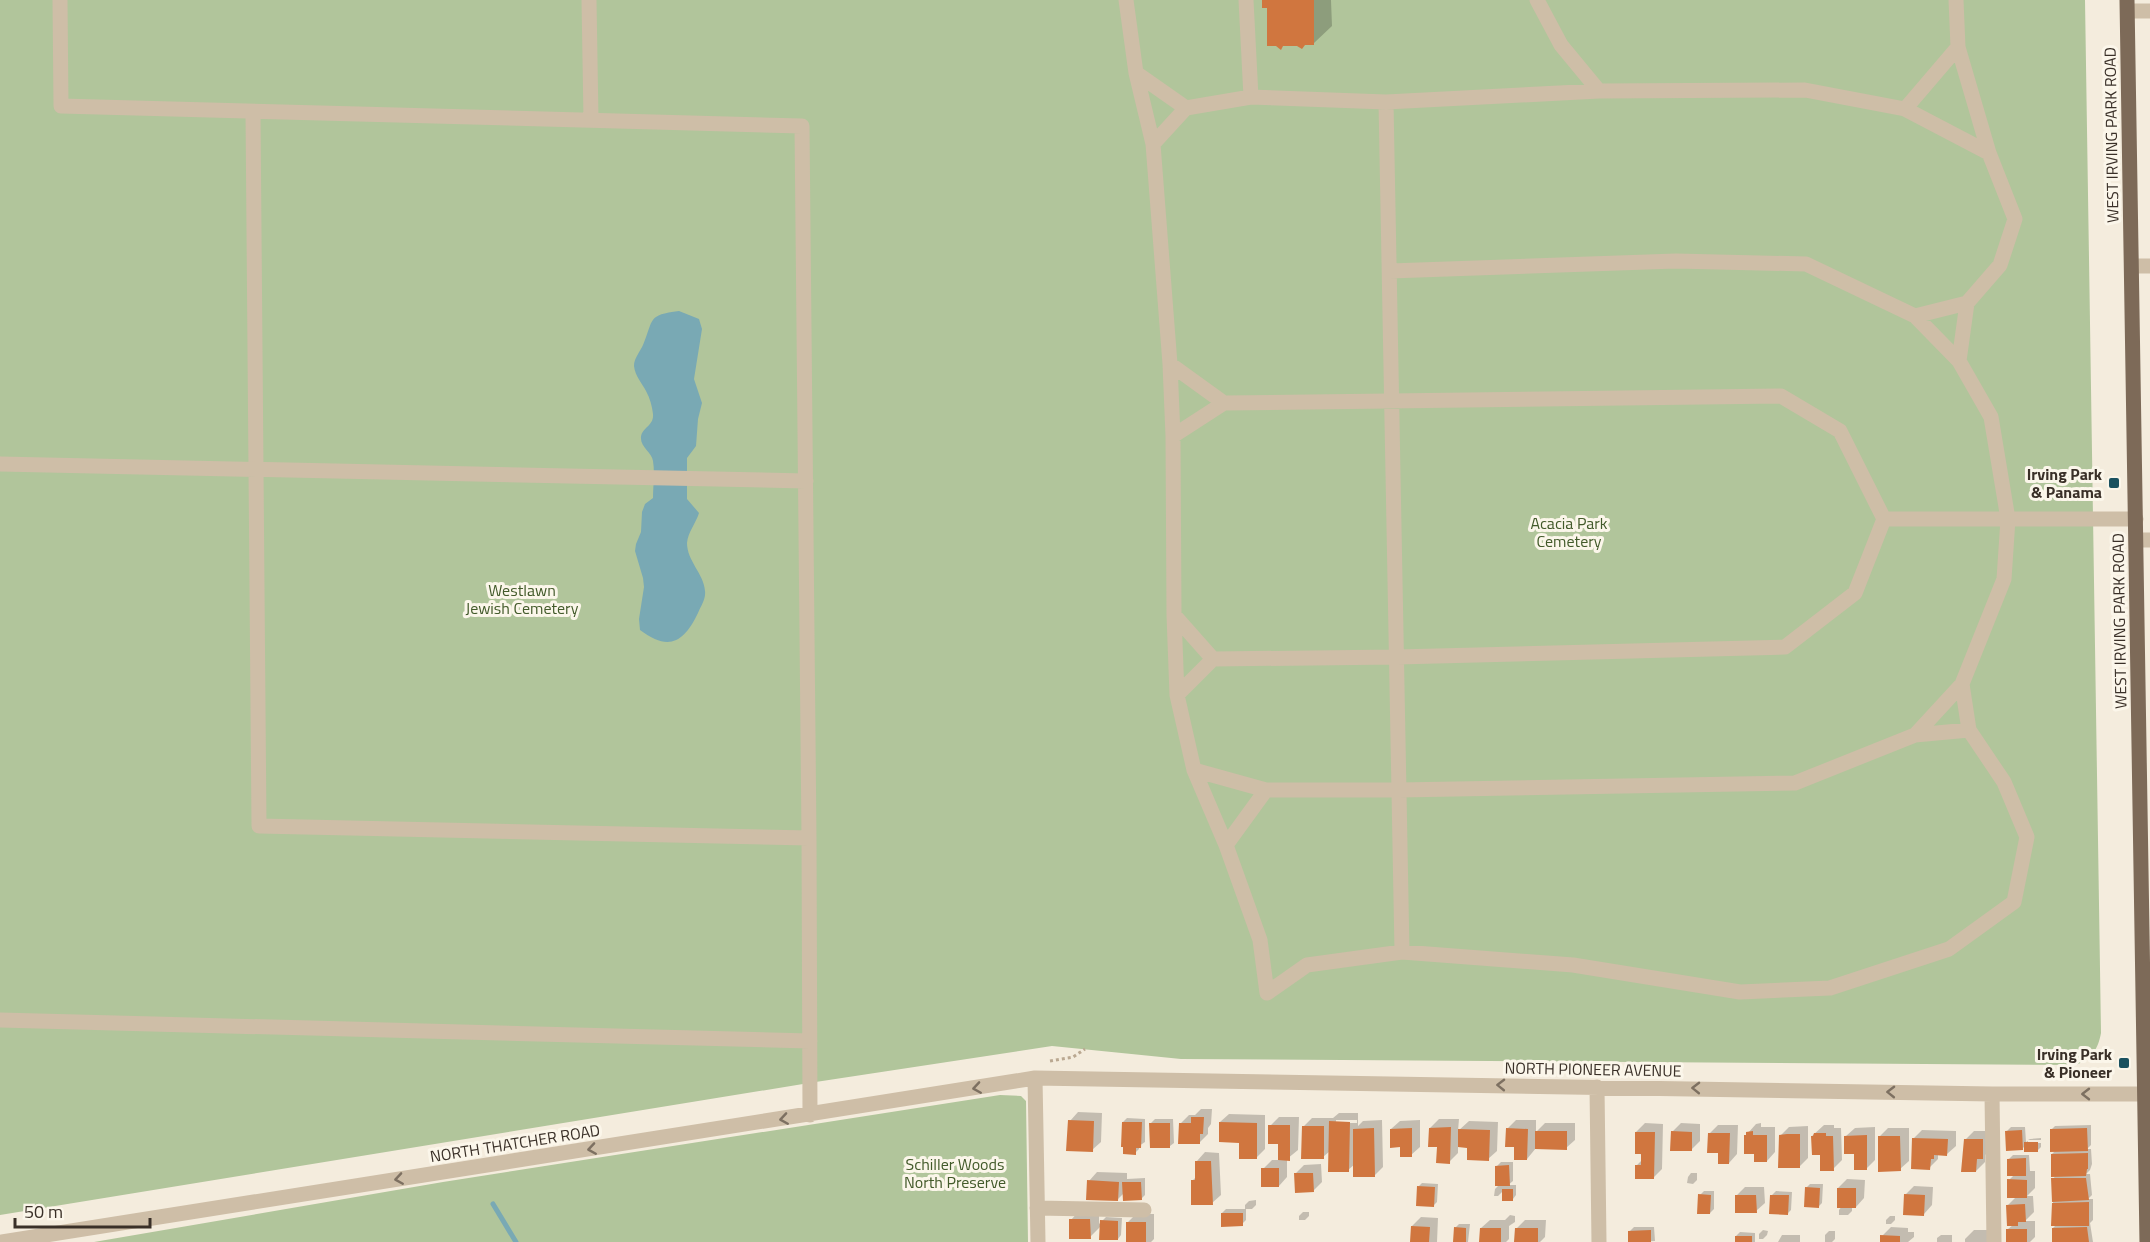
<svg xmlns="http://www.w3.org/2000/svg" width="2150" height="1242" font-family="'Titillium Web',sans-serif">
<rect width="100%" height="100%" fill="#f4ecdd"/>
<!-- green -->
<path fill="#b1c59b" d="M0,0H2085L2101,1033C2098,1049 2092,1059 2076,1065L1181,1059L1052,1046L809,1083L0,1215Z
M1000,1095L1021,1096L1026,1101L1028,1242H94L443,1182Z"/>
<!-- water -->
<path fill="#79a9b4" d="M679,311L699,319L702,329L694,379L702,403L698,419L696,446L687,458V499L699,513C696,523 688,532 687,543C687,561 704,574 705,591C706,599 701,606 698,613C684,642 669,652 640,630L639,619L644,587L643,578L635,551L636,544L641,532L642,512L645,504L653,498C653,486 655,473 653,461C652,452 640,447 641,437C642,427 654,426 653,414C652,406 650,398 646,391C642,383 635,376 634,366C634,358 640,352 643,345C654,319 647,315 679,311Z"/>
<!-- shadow -->
<path fill="#0003" fill-rule="evenodd" d="M1264,0H1331L1332,26L1314,43H1306Z
M1201,1109H1212L1211,1124L1208,1128V1134L1199,1143L1180,1124L1189,1115H1195Z
M1078,1112L1102,1113L1101,1142L1092,1150L1070,1121Z
M1339,1113H1358V1126L1363,1121L1382,1120L1383,1167L1375,1175L1355,1164L1348,1170L1330,1151L1323,1157L1303,1127L1312,1118H1333ZM1336,1120H1357V1123H1336Z
M1229,1114L1265,1115V1149L1256,1158L1220,1122Z
M1279,1117H1299L1298,1150L1287,1159V1177L1279,1186L1263,1169L1272,1160H1279L1280,1143L1270,1126Z
M1127,1118L1145,1119V1142L1139,1146V1149L1135,1153L1123,1122Z
M1155,1119H1173L1174,1143L1170,1146L1151,1123Z
M1439,1119H1459L1458,1131L1469,1121L1498,1122L1497,1151L1488,1159L1469,1146H1458V1153L1449,1162L1430,1128Z
M1420,1120V1147L1411,1155L1401,1146L1391,1129L1400,1121Z
M1516,1120H1536V1132L1545,1123H1575V1140L1566,1148H1536L1527,1159L1516,1146L1507,1129Z
M1645,1123L1663,1124L1662,1169L1653,1178L1636,1166L1642,1160L1636,1132Z
M1681,1123L1700,1124V1141L1692,1149L1672,1132Z
M1761,1123V1127H1775V1152L1767,1161L1756,1152L1748,1133L1756,1124Z
M1718,1125H1738L1737,1154L1729,1163L1709,1134Z
M1824,1125H1834V1128H1841L1842,1160L1833,1169L1821,1153L1812,1136Z
M2091,1125V1145L2087,1149H2091L2092,1164L2090,1170L2086,1174H2090L2092,1195L2088,1199H2093V1220L2090,1223L2093,1242H2053V1228L2057,1224H2053V1179L2056,1175L2052,1154L2056,1150L2051,1130L2055,1126Z
M1808,1126V1158L1799,1167L1780,1136L1789,1127Z
M1875,1127V1160L1866,1169L1846,1136L1855,1128Z
M2011,1127H2025L2026,1142L2028,1141V1143H2041V1147L2037,1151L2026,1145L2022,1149L2007,1131Z
M1888,1128H1909V1161L1900,1169L1879,1137Z
M1922,1130L1956,1131V1146L1947,1154H1938V1159L1929,1168L1913,1139Z
M1974,1131H1991V1149L1985,1155V1162L1976,1171L1965,1140Z
M2041,1138V1140H2028L2030,1139Z
M1205,1152L1219,1153L1221,1195L1212,1203L1192,1181L1197,1176V1161Z
M2013,1155H2029L2030,1171H2035V1188L2027,1196H2033L2034,1212L2025,1221H2035V1237L2030,1242H2008V1229L2013,1225L2008,1205L2016,1197L2009,1180L2015,1174L2009,1159Z
M1501,1162H1513V1181L1508,1185H1516V1195L1513,1199L1503,1191L1498,1196H1494L1495,1189L1499,1185L1497,1166Z
M1321,1164L1322,1182L1313,1191L1295,1174L1304,1165Z
M1097,1172L1127,1173V1179L1145,1178V1195L1141,1199L1124,1193L1118,1199L1089,1181Z
M1691,1173H1697V1180L1693,1184L1687,1183L1688,1177Z
M1847,1179L1865,1180L1864,1198L1856,1207H1852V1211L1848,1215H1839V1210L1842,1206L1838,1188Z
M1422,1183L1438,1184L1437,1202L1433,1206L1418,1187Z
M1810,1184H1823L1822,1203L1818,1207L1806,1188Z
M1914,1186L1933,1187L1932,1205L1924,1214L1905,1195Z
M1745,1187H1764L1765,1203L1756,1211L1736,1196Z
M1704,1191H1714V1209L1710,1213L1700,1195Z
M1776,1191L1792,1192L1791,1210L1787,1214L1772,1195Z
M1256,1200V1205L1252,1209H1246V1220L1242,1224L1222,1213L1226,1209H1245V1205L1249,1201Z
M1079,1211H1099V1224L1106,1217L1122,1218L1121,1235L1118,1239L1101,1226L1090,1237L1071,1220Z
M1303,1212H1309V1216L1305,1220H1299V1216Z
M1136,1214H1154V1239L1151,1242H1128L1127,1223Z
M1510,1215L1515,1216V1222L1509,1226V1239L1506,1242H1481V1228L1490,1220H1505Z
M1890,1216H1895V1220L1891,1224H1886V1220Z
M1421,1217L1438,1218L1437,1242H1412V1226Z
M1525,1220H1546L1545,1237L1540,1242H1516V1229Z
M1459,1224H1470L1468,1242H1455V1228Z
M1634,1227H1654L1655,1241L1630,1242V1231Z
M1891,1227L1908,1228V1232H1914V1237L1908,1242H1882V1236Z
M1763,1230L1768,1231L1767,1235L1763,1239H1759V1234Z
M1974,1230H1992V1242H1965V1239Z
M1829,1231H1835V1239L1832,1242H1825V1235Z
M1740,1232L1755,1233V1242H1736V1236Z
M1782,1235H1800V1242H1778Z
M1941,1235H1952V1242H1937V1238Z"/>
<g fill="none" stroke-linecap="round" stroke-linejoin="round">
<!-- stream -->
<path stroke="#79a9b4" stroke-width="5" d="M493,1204L516,1242"/>
</g>
<!-- building -->
<path fill="#d0763f" d="M1262,0H1314V45H1305L1302,49L1297,46H1283L1281,50L1276,46H1267V8H1262Z
M1191,1117H1204L1203,1134H1200V1144H1178L1179,1123H1191Z
M1068,1120L1094,1121L1093,1152L1066,1151Z
M1329,1121L1350,1122L1349,1172H1328Z
M1122,1122H1142L1141,1148H1136V1155L1123,1154V1147H1121Z
M1219,1122L1257,1123V1159H1239V1143L1219,1142Z
M1149,1123H1170V1148H1150Z
M1268,1125H1290V1161L1278,1160V1144H1268Z
M1302,1126H1324V1159H1301Z
M1451,1127L1450,1164L1436,1163L1437,1147H1428L1429,1128Z
M1374,1128L1375,1177H1353V1129Z
M1412,1128V1157H1400V1147L1390,1148V1129Z
M1506,1128L1528,1129L1527,1160H1514V1147H1505Z
M2087,1128L2088,1151L2050,1152V1129Z
M1458,1129L1490,1130L1489,1161L1467,1160V1148L1458,1147Z
M2022,1130L2023,1150L2006,1151L2005,1131Z
M1535,1131H1567V1150L1535,1149Z
M1671,1131L1692,1132V1151H1670Z
M1753,1131V1135H1767V1162H1754V1154H1744V1135H1746V1132Z
M1635,1132H1655L1654,1179H1635V1165H1641V1154H1635Z
M1708,1133H1730L1729,1164H1718V1153H1707Z
M1814,1133H1826V1136H1833L1834,1171H1820V1155H1812L1811,1136H1813Z
M1787,1134H1800V1168H1778L1779,1135Z
M1867,1135V1170H1854V1154H1844V1136Z
M1878,1136H1900L1901,1171L1878,1172Z
M1912,1138L1948,1139L1947,1156L1934,1155V1159H1931L1930,1170L1911,1169Z
M1964,1139H1983V1159H1977L1976,1172H1961Z
M2024,1142H2038V1152H2024Z
M2088,1153V1169H2087L2086,1176L2051,1177V1154Z
M2026,1158V1176H2007V1159Z
M1195,1161H1211L1213,1205H1191V1180H1195Z
M1509,1165L1510,1186H1495V1166Z
M1261,1168H1279V1187H1261Z
M1294,1173H1313L1314,1192L1295,1193Z
M2051,1178H2086L2089,1200L2052,1202Z
M2007,1179L2027,1180V1198H2007Z
M1087,1180L1119,1182L1118,1201L1086,1200Z
M1122,1182H1141L1142,1200L1123,1201Z
M1417,1186L1435,1187L1434,1207L1416,1206Z
M1805,1187L1820,1188L1819,1208L1804,1207Z
M1837,1188H1856V1208H1837Z
M1502,1189H1513V1201H1502Z
M1698,1194L1711,1195L1710,1214H1697Z
M1904,1194L1925,1195L1924,1216L1903,1215Z
M1735,1195H1756L1757,1213H1735Z
M1770,1195H1789L1788,1215L1769,1214Z
M2089,1202V1226H2051L2052,1203Z
M2025,1204L2026,1222H2018V1226H2007L2006,1205Z
M1221,1213H1243V1226L1221,1227Z
M1069,1219H1090L1091,1239H1069Z
M1100,1220L1118,1221V1240H1099Z
M1126,1222H1146V1242H1126Z
M1411,1226L1430,1227L1429,1242H1410Z
M1454,1227L1466,1228V1242H1453Z
M2087,1227L2089,1242H2052V1228Z
M1480,1228H1501V1242H1479Z
M1515,1228H1538V1242H1514Z
M2006,1229H2027V1242H2006Z
M1651,1230V1242H1628V1231Z
M1880,1235L1900,1236V1242H1880Z
M1735,1236H1752V1242H1735Z"/>
<g fill="none" stroke-linecap="round" stroke-linejoin="round">
<!-- path -->
<path stroke="#baa891" stroke-width="3" stroke-dasharray="3 3" stroke-linecap="butt" d="M1050,1061L1073,1057L1085,1049"/>
<!-- minor -->
<path stroke="#cebea7" stroke-width="15" d="M60,0L61,106L802,126L809,838L810,1115
M589,0L591,119
M1126,0L1136,73L1153,144L1170,364L1173,436L1174,615L1177,695L1194,770L1226,845L1260,940L1267,993L1307,965L1402,952L1573,965L1740,992L1830,988L1949,949L2014,902L2027,837L2004,782L1969,730L1962,684
M1246,0L1251,97
M1537,0L1561,45L1599,91
M1956,0L1958,47L1989,153
M2128,11H2150
M1136,73L1186,108L1251,97L1386,102L1599,91L1805,90L1905,109L1989,153L2015,219L2000,265L1967,303L1915,316
M1386,102L1402,952
M1905,109L1958,47
M253,112L259,826L809,838
M1153,144L1186,108
M2132,266H2150
M1959,361L1967,303
M1170,364L1224,403L1781,396L1840,431L1884,519L1855,593L1785,647L1397,657L1213,659L1177,695
M1173,436L1224,403
M0,464L806,481
M1884,519H2136
M2136,540H2150
M1174,615L1213,659
M1915,735L1969,730
M1194,770L1266,790
M1226,845L1266,790H1399L1795,783L1915,735L1962,684L2004,579L2008,519L1991,417L1959,361L1915,316L1806,264L1676,261L1390,271
M0,1020L810,1041
M1035,1078L1038,1242
M1597,1087L1599,1242
M1992,1094L1994,1242
M1037,1208L1144,1210
M2,1242L1035,1078L1992,1094H2150"/>
<!-- major -->
<path stroke="#7d6a58" stroke-width="15" d="M2127,0L2147,1242"/>
</g>
<!-- one-way arrows -->
<defs><path id="oneway-chevron" d="M-2-3.5L2.5 0L-2 3.5" fill="none" stroke-width="1.6" stroke-linecap="round" stroke-linejoin="round" transform="scale(1.5)"/></defs>
<g stroke="#7d7061">
<use href="#oneway-chevron" transform="translate(1501 1085) rotate(-179)"/>
<use href="#oneway-chevron" transform="translate(977 1088) rotate(171)"/>
<use href="#oneway-chevron" transform="translate(1696 1088) rotate(-179)"/>
<use href="#oneway-chevron" transform="translate(1891 1092) rotate(-179)"/>
<use href="#oneway-chevron" transform="translate(2086 1094) rotate(180)"/>
<use href="#oneway-chevron" transform="translate(784 1119) rotate(171)"/>
<use href="#oneway-chevron" transform="translate(592 1149) rotate(171)"/>
<use href="#oneway-chevron" transform="translate(399 1179) rotate(171)"/>
</g>
<!-- markers -->
<g fill="#1a515f" stroke="#fbf6ea" stroke-width="2">
<rect x="2108" y="477" width="12" height="12" rx="3"/>
<rect x="2118" y="1057" width="12" height="12" rx="3"/>
</g>
<g text-anchor="middle" stroke-width="6" stroke-linejoin="round" paint-order="stroke">
<!-- street labels -->
<g font-size="16" fill="#3a3028" stroke="#fbf6ea">
<text transform="translate(2111 135) rotate(-91)" y="6">WEST IRVING PARK ROAD</text>
<text transform="translate(2119 621) rotate(-91)" y="6">WEST IRVING PARK ROAD</text>
<text transform="translate(1593 1069) rotate(1)" y="6">NORTH PIONEER AVENUE</text>
<text transform="translate(515 1143) rotate(-9)" y="6">NORTH THATCHER ROAD</text>
</g>
<!-- poi labels -->
<g font-size="16" font-weight="bold" fill="#3a3028" stroke="#fbf6ea" text-anchor="end">
<text x="2102" y="480">Irving Park<tspan x="2102" dy="18">&amp; Panama</tspan></text>
<text x="2112" y="1060">Irving Park<tspan x="2112" dy="18">&amp; Pioneer</tspan></text>
</g>
<!-- park labels -->
<g font-size="16" fill="#425a2a" stroke="#fbf6ea">
<text x="1569" y="529">Acacia Park<tspan x="1569" dy="18">Cemetery</tspan></text>
<text x="522" y="596">Westlawn<tspan x="522" dy="18">Jewish Cemetery</tspan></text>
<text x="955" y="1170">Schiller Woods<tspan x="955" dy="18">North Preserve</tspan></text>
</g>
</g>
<!-- scale -->
<path d="M15 1218v9h135v-9" fill="none" stroke="#3a3028" stroke-width="3"/>
<text x="24" y="1218" font-size="18" fill="#3a3028" stroke="#fbf6ea" stroke-width="4.5" paint-order="stroke">50 m</text>
</svg>
